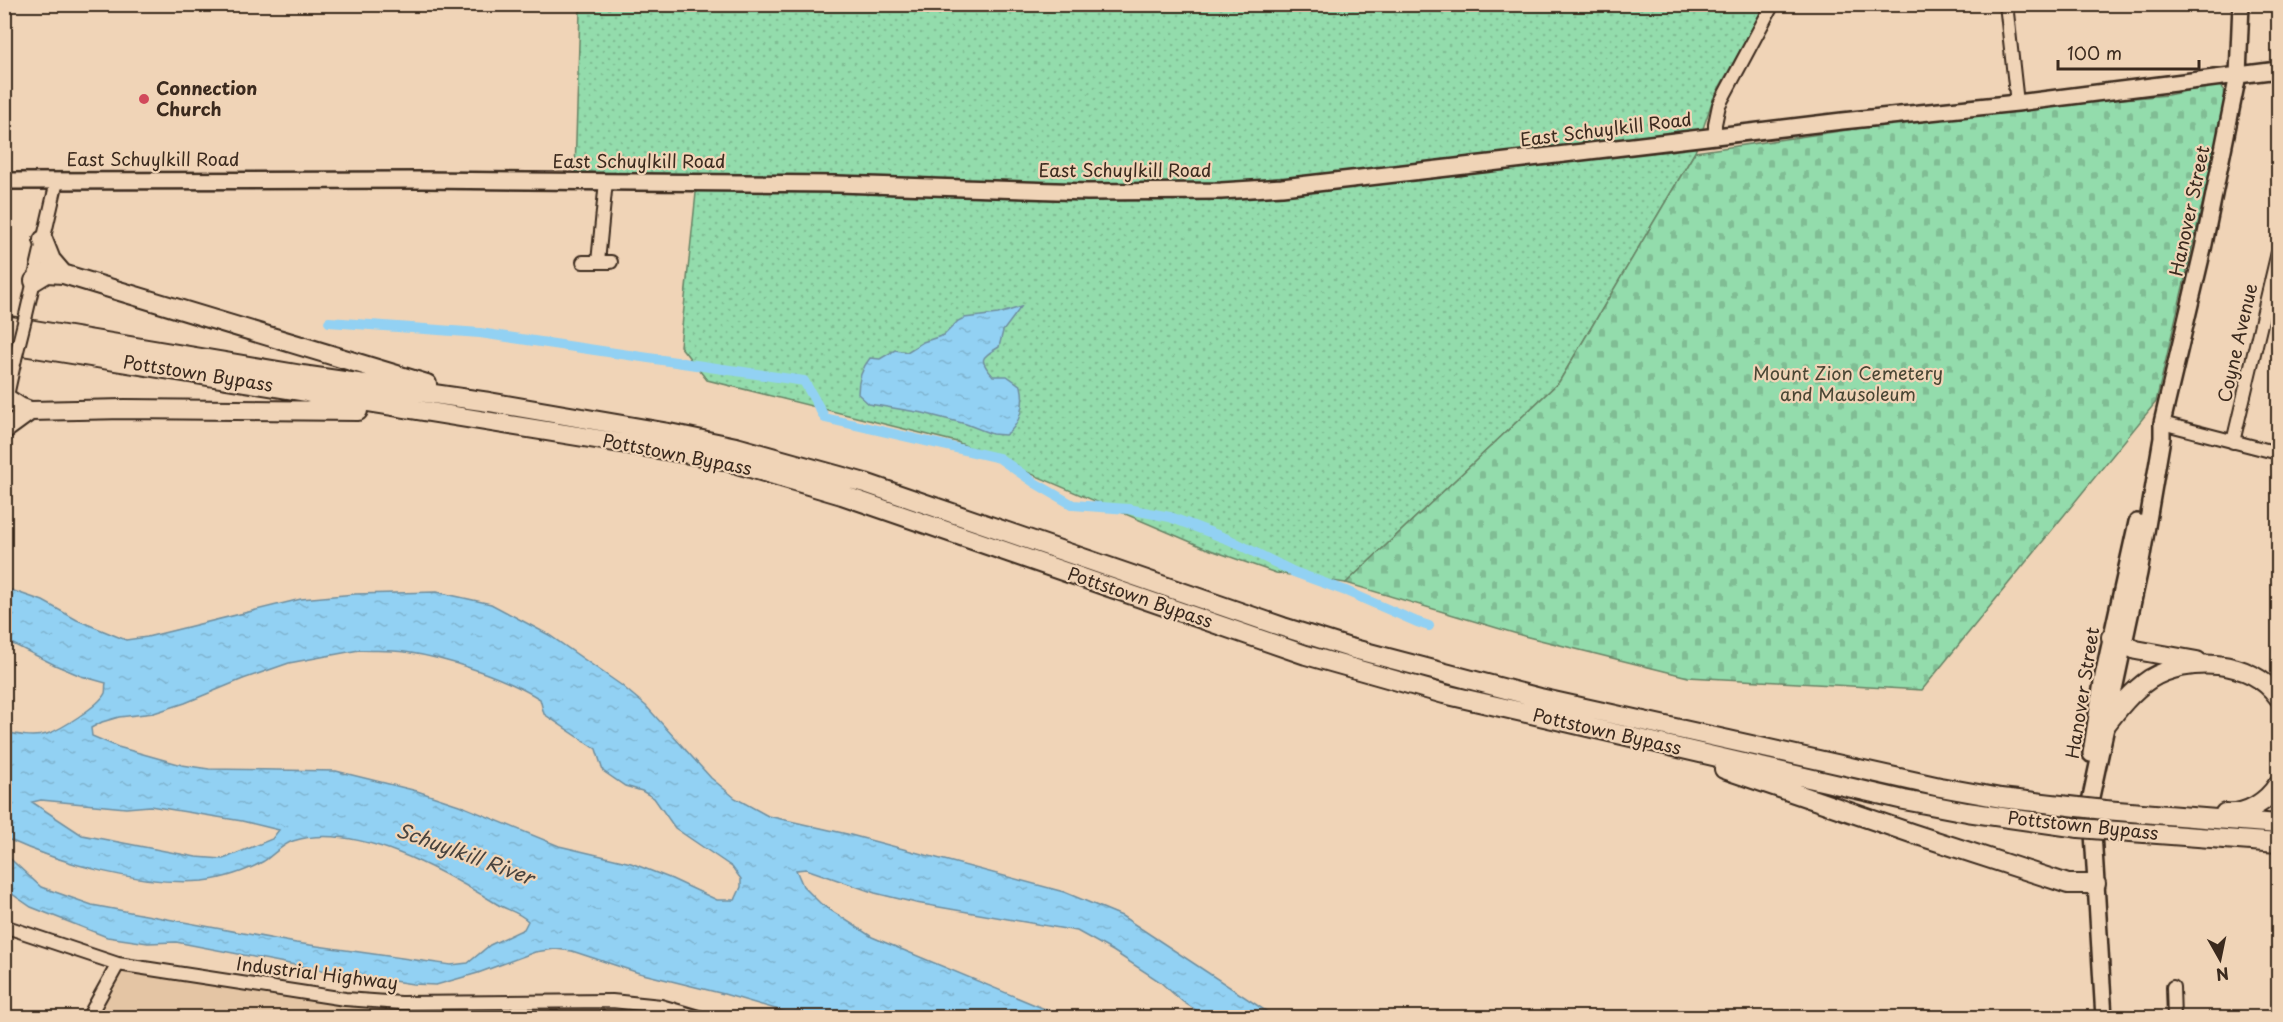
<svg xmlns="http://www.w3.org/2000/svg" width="2283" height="1022" font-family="'Playpen Sans',sans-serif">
<defs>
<pattern id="grass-dots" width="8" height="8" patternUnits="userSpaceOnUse" patternTransform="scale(1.5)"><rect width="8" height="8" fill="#93dcac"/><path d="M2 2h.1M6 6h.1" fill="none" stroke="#80bd94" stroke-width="1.8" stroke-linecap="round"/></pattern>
<pattern id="cemetery-stones" width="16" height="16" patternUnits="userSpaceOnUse" patternTransform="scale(1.5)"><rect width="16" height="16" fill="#93dcac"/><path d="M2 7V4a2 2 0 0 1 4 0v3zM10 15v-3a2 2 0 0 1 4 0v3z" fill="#80bd94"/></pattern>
<pattern id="water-ripples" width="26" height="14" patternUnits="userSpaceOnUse" patternTransform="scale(1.5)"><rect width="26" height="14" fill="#92d1f3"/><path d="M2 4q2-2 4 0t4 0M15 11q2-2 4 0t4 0" fill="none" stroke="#7fb4d0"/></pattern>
</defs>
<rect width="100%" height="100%" fill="#f0d4b7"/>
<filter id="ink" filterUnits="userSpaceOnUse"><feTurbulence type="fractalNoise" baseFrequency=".0167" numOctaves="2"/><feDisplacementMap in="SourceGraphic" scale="12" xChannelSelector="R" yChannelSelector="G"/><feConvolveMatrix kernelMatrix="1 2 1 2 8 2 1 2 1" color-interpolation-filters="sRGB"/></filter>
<g filter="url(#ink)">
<!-- built -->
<path fill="#e4c5a4" d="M124,965L388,1002L618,1008L652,1017L96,1018Z"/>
<!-- grass -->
<path fill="url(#grass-dots)" stroke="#678365" stroke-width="1.5" d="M582,5H1765L1713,99L1695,152L1559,382L1346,583L1276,573L1205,548L957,442L707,380L680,346L698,174L575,172L580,11Z"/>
<!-- cemetery -->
<path fill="url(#cemetery-stones)" stroke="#678365" stroke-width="1.5" d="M2218,84L2228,95L2156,402L1922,690L1688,677L1524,636L1346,583L1559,382L1695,152L1966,113L2168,95Z"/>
<!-- water -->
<path fill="url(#water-ripples)" stroke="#6f8e9e" stroke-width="1.5" fill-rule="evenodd" d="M1021,307L1003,331L999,347C981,358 978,359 993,376H1007L1021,386C1025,402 1021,426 1005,435L992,434L966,424L923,413L869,404L858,394C858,380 861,369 870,358L880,359L895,350L907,352L923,342L944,335L958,321L964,318L998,314Z
M5,588L43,601L77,620L116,636L126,640L147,637L301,599L355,594L437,592L491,604L549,635L621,685L646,706L711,778L735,798L768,816L847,834L1064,892L1122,916L1275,1017L1205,1016L1183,1002L1159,981L1113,951L1077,931L916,903L875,893L806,869L796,870L803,886L821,904L872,937L1064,1017H803L724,994L639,973L572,951L555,949L535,952L478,973L436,985L413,984L321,970L176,942L148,943L107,937L31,907L5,889V854L41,887L92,905L296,943L451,965L468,963L490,945L524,929L528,921C519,912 507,910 497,904C445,872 356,821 293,841C283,844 273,855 264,861C247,871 222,879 203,881C140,886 62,864 5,838V732C18,735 33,738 47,734C60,730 100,705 105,693C106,690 105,686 106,683L81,676L55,665L5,640ZM359,650C374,651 390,650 405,652C447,658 504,677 540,699L544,714L596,749L603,771L625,786L642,791L654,798L675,828L732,867L741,879V887L735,900H717L672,879L631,863L559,846L459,805L417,791L336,771L209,769L182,765L118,747L92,736L91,728L102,722L119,717L154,713L185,703L243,679L289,663ZM41,800L126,808L150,806L242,821L279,830L272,839L223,859L196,857L82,835L32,802Z"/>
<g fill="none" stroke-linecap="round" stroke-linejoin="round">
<!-- canal -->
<path stroke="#92d1f3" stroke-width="10" d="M329,322L480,333L804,381L825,418L999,458L1035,483L1073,505L1128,509L1170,517L1230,540L1294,572L1346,591L1417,622L1429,626"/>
<!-- minor casing -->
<g stroke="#3b2a1e" stroke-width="16">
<path id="minor" d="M2006,4L2017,103
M1715,137V124L1719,105L1773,4
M583,262H611
M598,262L606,181
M26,315L57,181
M5,405L15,359
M2162,423L2278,453
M2233,442L2278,252
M4,926L118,964L345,999L401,1003L612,1001L661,1006L702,1018
M2173,987L2174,1018
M88,1018L118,964"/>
</g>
<!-- major casing -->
<g stroke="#3b2a1e" stroke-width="20">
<path id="major" d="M4,181L421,180L837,184L1087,192L1221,191L1282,187L1456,167L1842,121L2017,103L2278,70
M2091,754L2103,676L2137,522
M2091,797L2139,573L2162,438V423L2203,249L2238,75L2241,4
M2091,799L2104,1018"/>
</g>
<!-- highway casing -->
<g stroke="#3b2a1e" stroke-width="22">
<path id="highway" d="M43,240L51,260L63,274
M34,281L47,273L63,274L427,384
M4,325L302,375L489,402L669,433L736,447L865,483L1283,627L1350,648L1540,698L1940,787L2001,798L2078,807
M4,343L720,459L842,495L1306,655L1444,694L1904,800L1967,812L2079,828
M6,398L20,407L30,411L125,409L358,411
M4,430L30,411
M2111,637L2136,650L2197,661
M2105,726C2118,709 2132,691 2150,679C2188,656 2251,659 2278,697
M1724,769L1911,833L2068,884H2096
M2105,810L2278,824
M2225,813C2246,815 2267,802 2278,784
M2104,830L2278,843"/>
</g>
<!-- minor -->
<use href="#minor" stroke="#f0d4b7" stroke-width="12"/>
<!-- major -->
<use href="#major" stroke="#f0d4b7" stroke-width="15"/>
<!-- highway -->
<use href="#highway" stroke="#f0d4b7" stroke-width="18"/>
<!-- minor-bridge casing -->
<g stroke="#3b2a1e" stroke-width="16" stroke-linecap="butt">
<path id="minor-bridge" d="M15,359L26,315"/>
</g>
<!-- highway-bridge casing -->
<g stroke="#3b2a1e" stroke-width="22" stroke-linecap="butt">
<path id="highway-bridge" d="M2078,807L2105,810
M2079,828L2104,830"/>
</g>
<!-- minor-bridge -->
<use href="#minor-bridge" stroke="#f0d4b7" stroke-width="12"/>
<!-- highway-bridge -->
<use href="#highway-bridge" stroke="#f0d4b7" stroke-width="18"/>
</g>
</g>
<!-- markers -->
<circle fill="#d1495b" stroke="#f0d4b7" stroke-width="2" cx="144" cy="99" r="6"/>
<g text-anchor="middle" stroke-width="4.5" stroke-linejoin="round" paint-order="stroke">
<!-- poi labels -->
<g font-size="18" font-weight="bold" fill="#3b2a1e" stroke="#f0d4b7" text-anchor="start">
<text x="156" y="95">Connection<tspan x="156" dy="21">Church</tspan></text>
</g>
<!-- street labels -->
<g font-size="18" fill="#3b2a1e" stroke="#f0d4b7">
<text transform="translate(1606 130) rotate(-7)" y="6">East Schuylkill Road</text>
<text x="153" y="166">East Schuylkill Road</text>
<text x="639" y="168">East Schuylkill Road</text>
<text x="1125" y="177">East Schuylkill Road</text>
<text transform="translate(2190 211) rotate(-78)" y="6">Hanover Street</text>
<text transform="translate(2238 343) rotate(-77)" y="6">Coyne Avenue</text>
<text transform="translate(198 374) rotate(9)" y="6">Pottstown Bypass</text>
<text transform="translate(677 455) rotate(11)" y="6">Pottstown Bypass</text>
<text transform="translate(1140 598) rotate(19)" y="6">Pottstown Bypass</text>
<text transform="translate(2083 693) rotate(-81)" y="6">Hanover Street</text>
<text transform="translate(1607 732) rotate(13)" y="6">Pottstown Bypass</text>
<text transform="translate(2083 826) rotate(6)" y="6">Pottstown Bypass</text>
<text transform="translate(317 974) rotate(7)" y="6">Industrial Highway</text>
</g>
<!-- park labels -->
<g font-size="18" fill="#484533" stroke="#f0d4b7">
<text x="1848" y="380">Mount Zion Cemetery<tspan x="1848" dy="21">and Mausoleum</tspan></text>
</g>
<!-- water labels -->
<g font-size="20" font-style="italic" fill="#48433e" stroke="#f0d4b7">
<text transform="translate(465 854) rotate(20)" y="7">Schuylkill River</text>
</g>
</g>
<!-- margin -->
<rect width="2283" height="1022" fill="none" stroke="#f0d4b7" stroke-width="24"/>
<rect x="12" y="12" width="2259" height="998" fill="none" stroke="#3b2a1e" stroke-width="2" filter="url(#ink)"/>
<!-- north arrow -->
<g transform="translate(2220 959) rotate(171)" stroke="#f0d4b7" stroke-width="4.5" paint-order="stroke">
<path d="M0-4.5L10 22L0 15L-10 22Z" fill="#3b2a1e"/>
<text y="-9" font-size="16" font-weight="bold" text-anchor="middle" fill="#3b2a1e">N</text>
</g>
<!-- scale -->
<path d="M2058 60v9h141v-9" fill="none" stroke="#3b2a1e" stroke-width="3"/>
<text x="2067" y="60" font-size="18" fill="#3b2a1e" stroke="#f0d4b7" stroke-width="4.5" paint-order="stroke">100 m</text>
</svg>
